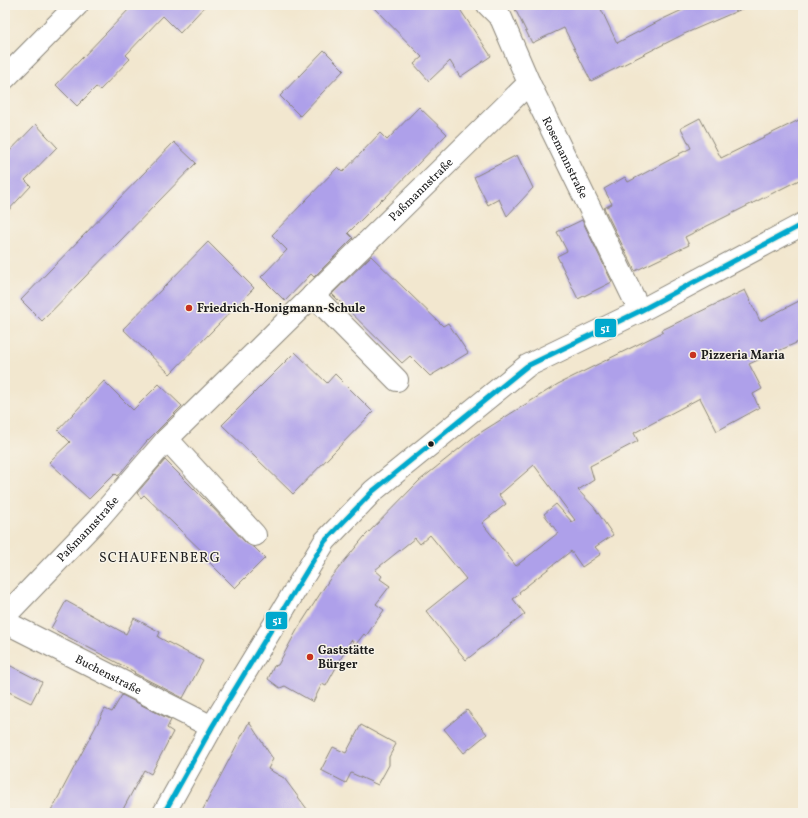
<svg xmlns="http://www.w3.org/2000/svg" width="808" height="818" font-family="Vollkorn,serif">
<rect width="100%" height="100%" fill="#f7f3e8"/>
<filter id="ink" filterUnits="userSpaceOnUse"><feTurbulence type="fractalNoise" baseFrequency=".025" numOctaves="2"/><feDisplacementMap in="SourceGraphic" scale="8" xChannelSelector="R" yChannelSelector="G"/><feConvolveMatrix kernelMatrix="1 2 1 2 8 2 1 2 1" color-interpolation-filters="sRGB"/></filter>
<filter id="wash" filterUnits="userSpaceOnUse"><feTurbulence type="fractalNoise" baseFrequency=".012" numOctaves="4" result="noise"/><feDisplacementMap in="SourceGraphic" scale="16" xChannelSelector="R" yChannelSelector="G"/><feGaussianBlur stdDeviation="0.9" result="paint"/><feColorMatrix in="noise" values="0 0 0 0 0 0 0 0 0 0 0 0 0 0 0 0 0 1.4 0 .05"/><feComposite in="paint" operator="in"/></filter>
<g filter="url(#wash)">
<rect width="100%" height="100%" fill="#f2e7cf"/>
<g id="blocks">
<!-- building -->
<path fill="#aea0ea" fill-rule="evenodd" d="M133,5H206L180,33L163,16L126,55L130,59L100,90L96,87L77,106L56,85Z
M371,5H457L491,56L460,77L450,61L429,81L414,64L422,57Z
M513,5H610L601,9L617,43L665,18L693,5H751L684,34L591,81L564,28L532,43Z
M324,50L344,70L300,116L280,96Z
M419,107L447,134L383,200L382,199L348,233L353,238L314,277L311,274L285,301L261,277L287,250L272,235L338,167L343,172L380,133L387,140Z
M700,118L721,158L803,118V178L685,237L689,245L635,271L604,208L612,204L604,189L625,177L628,182L679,155V154L691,148L681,128Z
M36,124L57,147L25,180L31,186L5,214V156Z
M174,142L196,163L42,321L21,300Z
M517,155L533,188L507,216L499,199L488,205L474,177Z
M582,220L612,282L578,299L557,256L567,251L557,232Z
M208,242L254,288L170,374L123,329Z
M371,256L443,326L448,323L468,353L430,376L410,356L402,363L332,294Z
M745,290L760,321L803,299V340L749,364L762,389L753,394L759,408L717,431L700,398L634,433L638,441L590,466L594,480L578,490L594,507L613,535L595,547L601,554L582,567L571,551L519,592L520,594L513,599L525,614L466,660L426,611L466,579L430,535L420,544L415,538L375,570L382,576L380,579L390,586L376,604L384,610L366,636L364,634L356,644L351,640L326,686L322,684L313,702L285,686L280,688L268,679L274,666L278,665L297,630L329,580L364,537L419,481L475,436L558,384L663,332L662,330ZM534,465L575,520L572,522L556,504L544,514L558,533L516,566L482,523L506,504L499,495Z
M295,352L327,383L335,374L373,412L293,494L222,425Z
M104,381L133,410L159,384L182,406L146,442L118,476L115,473L89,499L49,462L70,442L58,430Z
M165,460L211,506L246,543L254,547L265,558L235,588L208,561L210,559L144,495L141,498L137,493Z
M66,601L126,634L134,618L160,632L158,637L203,661L183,698L134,673L135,672L51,628Z
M5,663L42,682L31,703L5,690Z
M122,695L171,720L167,728L173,732L151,774L144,770L121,813H50L105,709L112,712Z
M467,710L487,734L464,753L444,729Z
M249,722L273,759L268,769L284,778L310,813H201Z
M361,725L396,744L389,757V765L378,785L351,773L346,783L321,770L333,747L346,753Z"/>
</g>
</g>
<g filter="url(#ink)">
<use href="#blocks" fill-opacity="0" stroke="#878276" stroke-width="1"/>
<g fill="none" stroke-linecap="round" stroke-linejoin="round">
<!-- minor casing -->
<g stroke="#878276" stroke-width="24">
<g id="minor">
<path id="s1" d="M488,5L501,18L529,83L640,311"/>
<path d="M5,78L77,5"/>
<path d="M313,295L397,380"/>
<path d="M167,439L255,535"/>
<path id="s2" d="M5,616L98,519L167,439L529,83"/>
<path id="s3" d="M5,622L212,727"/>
<path d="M164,813L212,727L325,541L373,491L527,366L640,311L803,224"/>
</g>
</g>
<!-- minor -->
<use href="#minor" stroke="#fff" stroke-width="22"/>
<!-- bus-1 casing -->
<g stroke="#f7f3e8" stroke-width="8">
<path id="bus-1" d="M164,813L212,727L325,541L373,491L527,366L640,311L803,224"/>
</g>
<!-- bus-1 -->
<use href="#bus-1" stroke="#00a9ce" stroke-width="5"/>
</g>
</g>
<!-- markers -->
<g fill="#c8321e" stroke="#f7f3e8" stroke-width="1.5">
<circle cx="189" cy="308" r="4"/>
<circle cx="693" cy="355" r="4"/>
<circle cx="310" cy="657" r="4"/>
</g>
<circle fill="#1c1c1c" stroke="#f7f3e8" stroke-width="1.5" cx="431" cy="444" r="3.5"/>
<g text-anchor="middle" stroke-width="3" stroke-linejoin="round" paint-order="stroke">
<!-- street labels -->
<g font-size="12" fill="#1c1c1c" stroke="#f7f3e8">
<text dy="4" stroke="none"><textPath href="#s1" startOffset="172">Rosemannstraße</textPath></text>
<text dy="4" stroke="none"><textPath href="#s2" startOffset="596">Paßmannstraße</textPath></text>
<text dy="4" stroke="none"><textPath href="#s2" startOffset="120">Paßmannstraße</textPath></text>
<text dy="4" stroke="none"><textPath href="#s3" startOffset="116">Buchenstraße</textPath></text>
</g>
<!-- poi labels -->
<g font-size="12" font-weight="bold" fill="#1c1c1c" stroke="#f7f3e8" text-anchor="start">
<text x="197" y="312">Friedrich-Honigmann-Schule</text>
<text x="701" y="359">Pizzeria Maria</text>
<text x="318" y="654">Gaststätte<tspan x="318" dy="14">Bürger</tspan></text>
</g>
<!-- quarter labels -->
<g font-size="14" letter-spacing="1" fill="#1c1c1c" stroke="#f7f3e8">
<text x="160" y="562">SCHAUFENBERG</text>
</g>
</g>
<g stroke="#f7f3e8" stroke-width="1.5">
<rect x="594" y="318" width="23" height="20" rx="4" fill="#00a9ce"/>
<rect x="265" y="611" width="23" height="19" rx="4" fill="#00a9ce"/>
</g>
<g font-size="11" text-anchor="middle" font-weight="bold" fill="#fff">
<text x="605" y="332">51</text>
<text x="277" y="624">51</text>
</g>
<!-- margin -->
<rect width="808" height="818" fill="none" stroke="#f7f3e8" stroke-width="20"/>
</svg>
